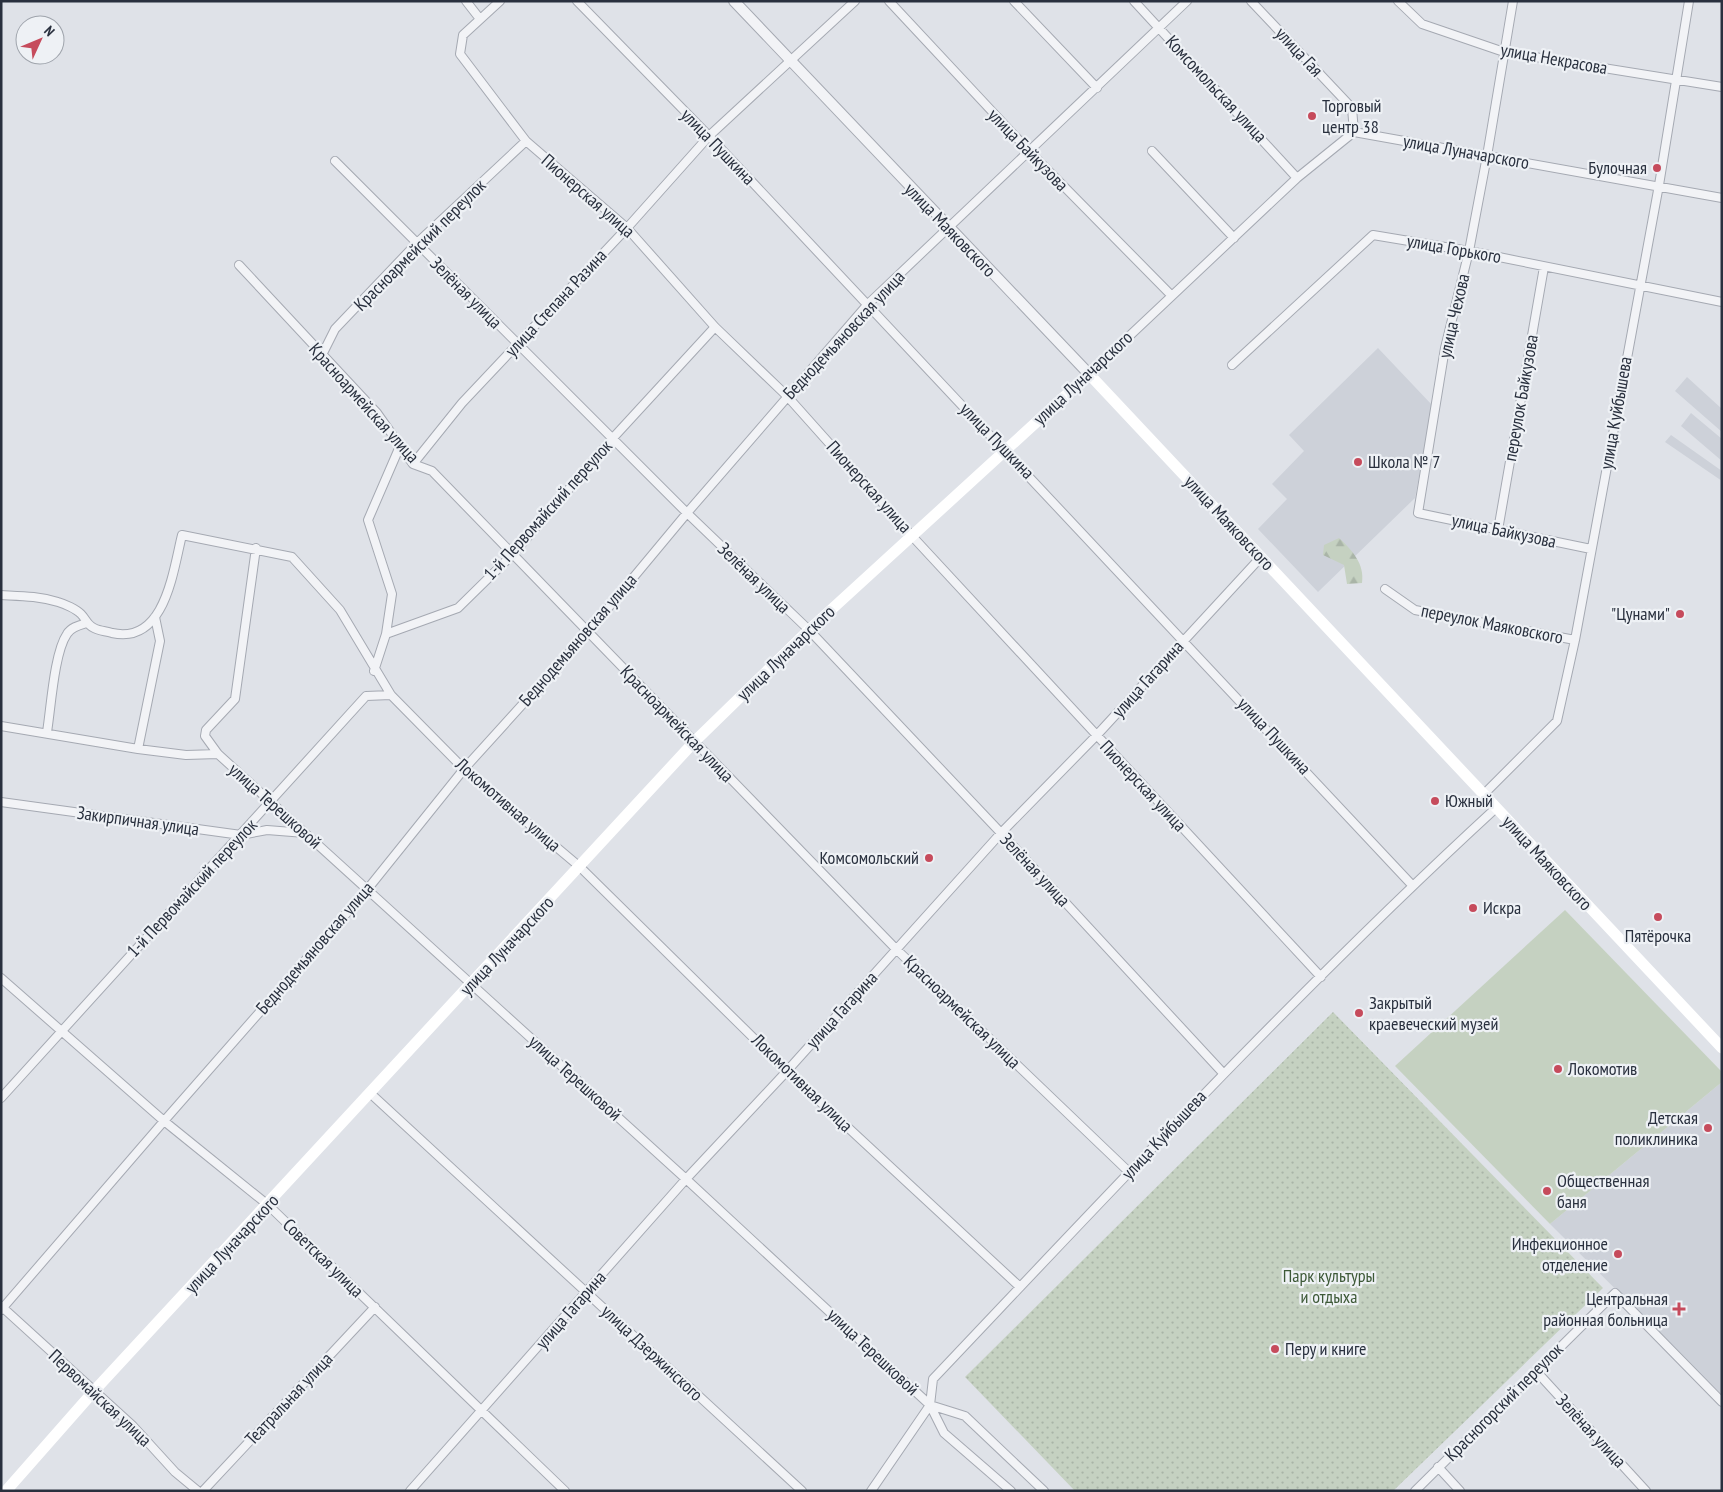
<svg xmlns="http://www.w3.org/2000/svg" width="1723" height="1492" font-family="'PT Sans Narrow',sans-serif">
<defs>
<pattern id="grass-dots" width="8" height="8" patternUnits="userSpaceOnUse" patternTransform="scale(1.25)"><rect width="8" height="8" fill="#c5d1c1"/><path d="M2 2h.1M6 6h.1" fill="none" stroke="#a9b4a7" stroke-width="1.8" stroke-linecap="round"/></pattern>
<pattern id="forest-firs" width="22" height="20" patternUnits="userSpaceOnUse" patternTransform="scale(1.25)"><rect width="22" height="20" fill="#c5d1c1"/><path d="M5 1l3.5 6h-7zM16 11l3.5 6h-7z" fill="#a9b4a7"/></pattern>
</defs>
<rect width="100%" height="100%" fill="#dfe2e8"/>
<!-- built -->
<path fill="#cdd1d9" d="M1378,348L1432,405L1415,498L1318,592L1258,529L1287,499L1272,484L1304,451L1289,435Z
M1687,377L1722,409V432L1675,391Z
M1691,413L1722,439V461L1681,426Z
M1671,435L1722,471V481L1665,442Z
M1722,1082V1395L1550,1224Z"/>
<!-- grass -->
<path fill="url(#grass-dots)" d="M1333,1012L1603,1288L1393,1491H1075L965,1377Z"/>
<!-- forest -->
<path fill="url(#forest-firs)" d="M1339,538C1352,550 1365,564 1362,583L1347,584L1344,565L1323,555L1324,545Z"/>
<!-- garden -->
<path fill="#c5d1c1" d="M1565,910L1722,1072V1082L1550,1224L1395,1066Z"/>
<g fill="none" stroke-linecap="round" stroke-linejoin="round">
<!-- minor casing -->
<g stroke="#a5a9b2" stroke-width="10">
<path id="minor" d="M466,1L480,19
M500,1L463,35L460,54L526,141L627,228L715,327L787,396L912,536L1321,977
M577,1L709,136L1412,885
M889,1L1029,151L1171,295
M1014,1L1097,88
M1134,1L1297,178
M1251,1L1352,108L1354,132
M1398,1L1422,24L1504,52L1722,87
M1513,1L1487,156L1469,251L1445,348L1418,513L1591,549
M1152,151L1234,238
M335,161L687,513L809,630L1001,833L1223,1073
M239,265L377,413L413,464L432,471L896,949L1129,1172
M322,355L335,329L416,244L526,141
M1232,365L1373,235L1469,251L1722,302
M1089,374L1297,178L1354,132L1722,198
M413,464L462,403L627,228L709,136L855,1
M1498,530L1544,267
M256,548L235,699L206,730L205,736L218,754L686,1179L930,1405L944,1433L1011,1491
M1385,589L1415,610L1575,640
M1,595C20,596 39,596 58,602C65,604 76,609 81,614C86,619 87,625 94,628C99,631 106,631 112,633C165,645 173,571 182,535L292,557L340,610L391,695L464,769L580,867L787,1071L1020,1287
M155,617L160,641L138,749L186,755L218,754
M386,634L392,594L368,520L400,446
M374,671L386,634L458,608L513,554L612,439L715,327
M1,726L138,749
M47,732C51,708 54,653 67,634C71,627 80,625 87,623
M1483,795L1557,721L1575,640L1659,185L1689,1
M1,802L241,835L267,830L305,833
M1,978L164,1121L268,1205L565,1491
M370,1093L802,1491
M1,1098L366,696L391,695
M1,1306L133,1426L175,1472L198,1491
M1,1310L164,1121L366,891L464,769L588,632L687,513L867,305L1187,1
M1536,1371L1646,1491
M930,1405L965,1416L1044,1491
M1438,1467L1460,1491
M203,1491L375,1307
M410,1491L686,1179L787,1071L1001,833L1096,736L1261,557
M871,1491L930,1405L933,1379C1117,1185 1299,989 1496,808
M1415,1491L1615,1293L1722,1402"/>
</g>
<!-- tertiary casing -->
<g stroke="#a5a9b2" stroke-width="12">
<path id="tertiary" d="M734,1L1089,374"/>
</g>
<!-- minor -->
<use href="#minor" stroke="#f2f3f6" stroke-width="8"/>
<!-- tertiary -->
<use href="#tertiary" stroke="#f2f3f6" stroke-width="10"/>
<!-- secondary -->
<path stroke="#fff" stroke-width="11" d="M6,1491L94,1391L694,742L809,630L1089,374L1722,1048"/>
</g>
<!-- markers -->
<g fill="#c64b5c" stroke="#eef1f5" stroke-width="2">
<circle cx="1312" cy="116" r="5"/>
<circle cx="1657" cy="168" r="5"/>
<circle cx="1358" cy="462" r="5"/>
<circle cx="1680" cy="614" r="5"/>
<circle cx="1435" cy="801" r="5"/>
<circle cx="929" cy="858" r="5"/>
<circle cx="1473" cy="908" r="5"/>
<circle cx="1658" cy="917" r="5"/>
<circle cx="1359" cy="1013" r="5"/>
<circle cx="1558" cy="1069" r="5"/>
<circle cx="1708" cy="1128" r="5"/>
<circle cx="1547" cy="1191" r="5"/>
<circle cx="1618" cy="1254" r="5"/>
<path d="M1676.5 1301.5h5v5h5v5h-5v5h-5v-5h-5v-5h5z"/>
<circle cx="1275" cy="1349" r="5"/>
</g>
<g text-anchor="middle" stroke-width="4.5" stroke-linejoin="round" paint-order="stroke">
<!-- street labels -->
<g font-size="18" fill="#29303e" stroke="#eef1f5">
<text transform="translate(1299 52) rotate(47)" y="6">улица Гая</text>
<text transform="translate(1554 59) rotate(10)" y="6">улица Некрасова</text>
<text transform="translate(1216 89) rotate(47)" y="6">Комсомольская улица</text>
<text transform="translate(718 147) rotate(46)" y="6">улица Пушкина</text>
<text transform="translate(1028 150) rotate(46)" y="6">улица Байкузова</text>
<text transform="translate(1466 152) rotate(10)" y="6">улица Луначарского</text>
<text transform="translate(588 196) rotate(41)" y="6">Пионерская улица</text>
<text transform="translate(950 230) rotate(46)" y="6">улица Маяковского</text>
<text transform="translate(420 245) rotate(-45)" y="6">Красноармейский переулок</text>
<text transform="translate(1454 249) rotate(10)" y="6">улица Горького</text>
<text transform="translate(466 293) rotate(45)" y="6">Зелёная улица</text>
<text transform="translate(556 303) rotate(-47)" y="6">улица Степана Разина</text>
<text transform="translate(1454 316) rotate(-77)" y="6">улица Чехова</text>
<text transform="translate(844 335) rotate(-47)" y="6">Беднодемьяновская улица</text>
<text transform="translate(1083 378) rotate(-43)" y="6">улица Луначарского</text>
<text transform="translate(1521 398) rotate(-80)" y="6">переулок Байкузова</text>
<text transform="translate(364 403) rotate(48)" y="6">Красноармейская улица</text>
<text transform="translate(1616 413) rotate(-80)" y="6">улица Куйбышева</text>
<text transform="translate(997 441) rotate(46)" y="6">улица Пушкина</text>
<text transform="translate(869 487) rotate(48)" y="6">Пионерская улица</text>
<text transform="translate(548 510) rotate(-48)" y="6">1-й Первомайский переулок</text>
<text transform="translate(1229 523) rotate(47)" y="6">улица Маяковского</text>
<text transform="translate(1504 531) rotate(12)" y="6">улица Байкузова</text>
<text transform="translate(754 578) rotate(44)" y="6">Зелёная улица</text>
<text transform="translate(1492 624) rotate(11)" y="6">переулок Маяковского</text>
<text transform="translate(578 640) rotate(-49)" y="6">Беднодемьяновская улица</text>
<text transform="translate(786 653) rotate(-44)" y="6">улица Луначарского</text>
<text transform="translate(1148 679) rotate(-48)" y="6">улица Гагарина</text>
<text transform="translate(677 724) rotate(46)" y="6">Красноармейская улица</text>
<text transform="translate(1274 736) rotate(47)" y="6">улица Пушкина</text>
<text transform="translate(1143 786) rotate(47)" y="6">Пионерская улица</text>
<text transform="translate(508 805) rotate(41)" y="6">Локомотивная улица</text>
<text transform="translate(275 806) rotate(42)" y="6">улица Терешковой</text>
<text transform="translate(138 821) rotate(8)" y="6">Закирпичная улица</text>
<text transform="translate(1547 863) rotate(47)" y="6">улица Маяковского</text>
<text transform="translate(1035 870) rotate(47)" y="6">Зелёная улица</text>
<text transform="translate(192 888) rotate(-47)" y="6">1-й Первомайский переулок</text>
<text transform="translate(507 946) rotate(-47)" y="6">улица Луначарского</text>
<text transform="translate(315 948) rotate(-49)" y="6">Беднодемьяновская улица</text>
<text transform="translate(842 1010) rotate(-48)" y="6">улица Гагарина</text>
<text transform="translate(962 1012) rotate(44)" y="6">Красноармейская улица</text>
<text transform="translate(575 1078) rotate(42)" y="6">улица Терешковой</text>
<text transform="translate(802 1083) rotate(44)" y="6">Локомотивная улица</text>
<text transform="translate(1164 1135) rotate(-47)" y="6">улица Куйбышева</text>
<text transform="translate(232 1244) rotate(-47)" y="6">улица Луначарского</text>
<text transform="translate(323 1258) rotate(44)" y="6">Советская улица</text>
<text transform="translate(571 1310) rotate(-49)" y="6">улица Гагарина</text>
<text transform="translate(873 1352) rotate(43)" y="6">улица Терешковой</text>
<text transform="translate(652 1353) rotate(43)" y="6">улица Дзержинского</text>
<text transform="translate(100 1398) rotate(43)" y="6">Первомайская улица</text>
<text transform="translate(289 1399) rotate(-47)" y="6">Театральная улица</text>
<text transform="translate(1504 1402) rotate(-45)" y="6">Красногорский переулок</text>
<text transform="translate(1591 1431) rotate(47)" y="6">Зелёная улица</text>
</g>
<!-- poi labels -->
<g font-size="18" fill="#29303e" stroke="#eef1f5" text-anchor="start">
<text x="1322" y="112">Торговый<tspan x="1322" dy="21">центр 38</tspan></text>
<text x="1647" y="174" text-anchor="end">Булочная</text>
<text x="1368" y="468">Школа № 7</text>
<text x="1670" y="620" text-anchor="end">"Цунами"</text>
<text x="1445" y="807">Южный</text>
<text x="919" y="864" text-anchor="end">Комсомольский</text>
<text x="1483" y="914">Искра</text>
<text x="1658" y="942" text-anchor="middle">Пятёрочка</text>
<text x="1369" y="1009">Закрытый<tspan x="1369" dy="21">краевеческий музей</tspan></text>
<text x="1568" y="1075">Локомотив</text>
<text x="1698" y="1124" text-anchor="end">Детская<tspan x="1698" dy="21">поликлиника</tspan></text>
<text x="1557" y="1187">Общественная<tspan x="1557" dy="21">баня</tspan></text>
<text x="1608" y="1250" text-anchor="end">Инфекционное<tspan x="1608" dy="21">отделение</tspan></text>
<text x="1668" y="1305" text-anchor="end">Центральная<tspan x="1668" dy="21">районная больница</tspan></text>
<text x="1285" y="1355">Перу и книге</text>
</g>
<!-- park labels -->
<g font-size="18" fill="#3d5937" stroke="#eef1f5">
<text x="1329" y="1282">Парк культуры<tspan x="1329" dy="21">и отдыха</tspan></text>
</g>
</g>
<!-- border -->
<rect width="1723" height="1492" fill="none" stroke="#29303e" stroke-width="5"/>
<!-- north arrow -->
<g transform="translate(40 40) rotate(46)"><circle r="24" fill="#eef1f5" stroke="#9fa4ac"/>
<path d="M0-4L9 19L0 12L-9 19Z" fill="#c64b5c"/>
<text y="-8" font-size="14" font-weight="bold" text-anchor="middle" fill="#29303e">N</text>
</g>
</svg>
